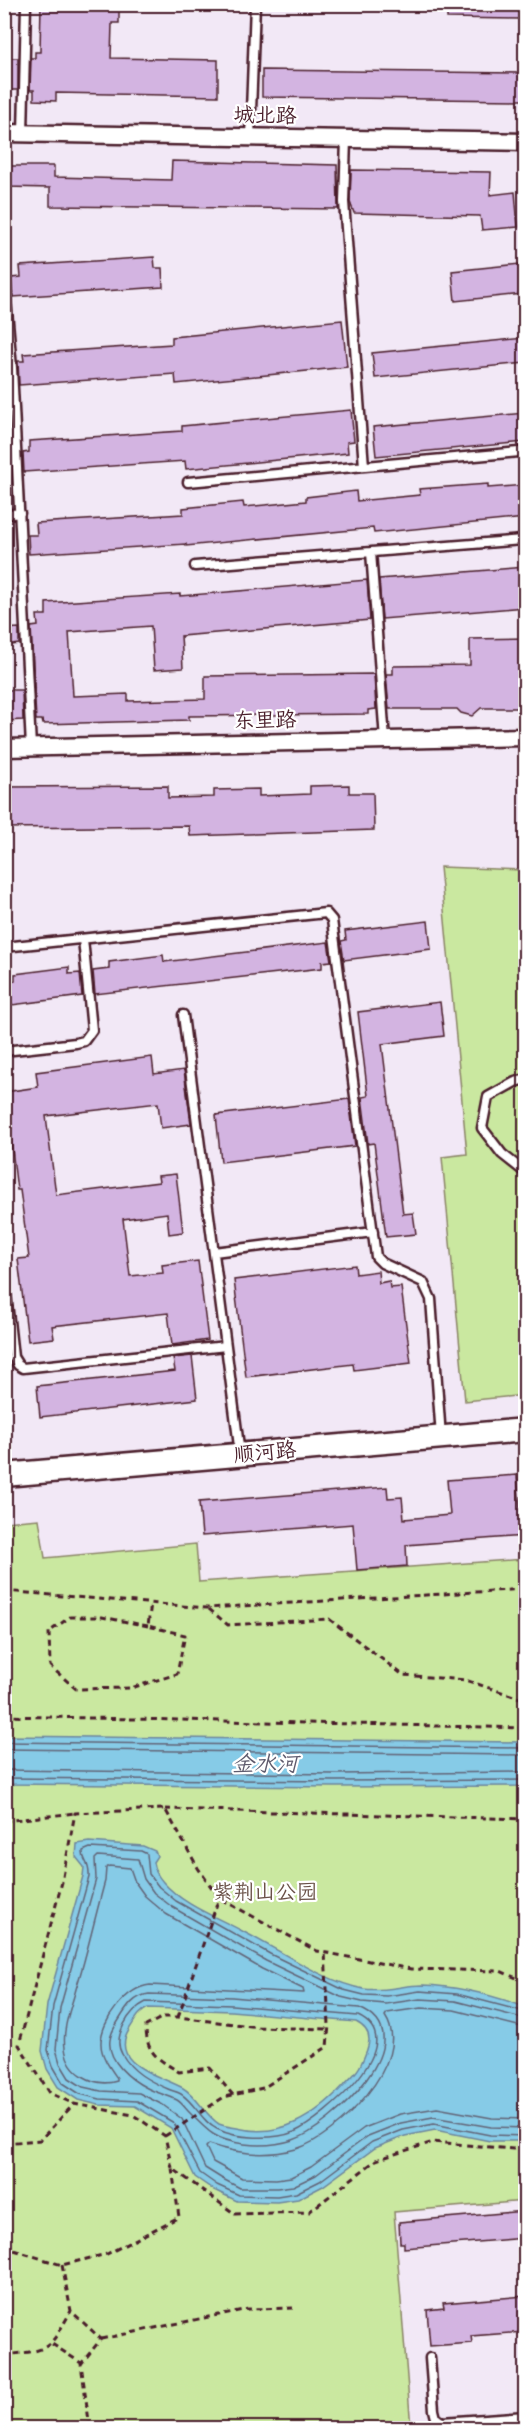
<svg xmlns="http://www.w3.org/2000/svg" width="530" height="2433" font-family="Delius,'LXGW WenKai TC',sans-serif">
<rect width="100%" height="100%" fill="#f2e8f6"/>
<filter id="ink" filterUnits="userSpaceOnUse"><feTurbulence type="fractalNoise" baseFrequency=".0167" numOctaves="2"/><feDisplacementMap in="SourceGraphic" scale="12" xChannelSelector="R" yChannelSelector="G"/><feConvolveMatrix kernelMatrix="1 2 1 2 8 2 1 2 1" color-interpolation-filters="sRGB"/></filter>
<g filter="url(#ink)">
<!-- green -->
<path fill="#cae8a0" stroke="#8a8466" stroke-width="1.5" d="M440,867L525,870V1395L465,1401L442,1157L467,1154Z
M39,1519L45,1558L196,1544L199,1582L525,1559V2201L394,2212L411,2428H5V1522Z"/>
<!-- water -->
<path fill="#86cbe7" stroke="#6e869c" stroke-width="1.5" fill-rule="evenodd" d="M5,1736L525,1742V1786L335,1787L5,1784Z
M89,1842L143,1846L155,1851L157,1856L153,1862C154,1870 157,1875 163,1882C184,1906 217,1917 244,1932C280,1950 324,1982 364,1989C384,1992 403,1985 423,1985C459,1986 492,1995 525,2007V2141H490L435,2130L405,2136L375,2148L323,2186L298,2199L277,2202L237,2201L214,2190L195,2177L171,2128L135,2106L99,2105L78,2100L58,2087L47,2069L42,2051L47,2005L83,1876L84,1867L76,1857L77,1844ZM148,2008L231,2011L356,2022C376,2032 369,2047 361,2064C358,2072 350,2078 344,2085C315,2116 281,2139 237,2128C231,2127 223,2126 219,2124C205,2115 197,2096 183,2088C160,2075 107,2065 130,2028C136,2019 139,2012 148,2008Z"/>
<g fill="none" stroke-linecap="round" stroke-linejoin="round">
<!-- shore -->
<path stroke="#626476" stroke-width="1.5" d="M4,1742L526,1748
M4,1749L526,1755
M4,1770L335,1774L526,1772
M4,1778L335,1781L526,1780
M109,1866L130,1868L135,1882L145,1896L166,1914L262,1969L303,1989L304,1993L150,1985C127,1987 100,2021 101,2044C101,2056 110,2068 117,2078V2081C94,2088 68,2073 65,2048C62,2028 71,2008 76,1989C87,1954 95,1917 105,1881L106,1868Z
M149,1994L232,1997L359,2008C428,2036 331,2128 293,2140C277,2145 260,2146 244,2144C216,2140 209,2133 190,2113C186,2109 182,2103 177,2100C168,2095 156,2093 147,2088C131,2080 107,2061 110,2040C111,2032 115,2026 119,2020C127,2007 134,1996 149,1994Z
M146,2002L232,2005L358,2016C414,2042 323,2119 294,2132C274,2140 236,2139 217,2129C202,2122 195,2103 181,2094C178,2092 172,2091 168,2089C149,2081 132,2072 122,2054C112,2037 129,2010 146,2002Z
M526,2012L457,1994L420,1991L387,1996L364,1995L344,1990L270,1954L176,1901L159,1887L149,1874L147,1854L141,1851L90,1848L83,1851C82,1861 90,1861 89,1877L53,2006L48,2050L53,2066L63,2083L80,2094L100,2099L137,2101L174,2123L200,2173L217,2185L239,2195L277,2196L296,2193L320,2181L372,2142L403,2130L434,2124L490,2135L526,2136
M526,2019L455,2001L420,1999L386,2004L362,2002L341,1997L266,1961L172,1907L154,1893L144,1879L138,1859L98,1856L95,1859L96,1879L60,2008L56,2049L60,2063L69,2078L83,2087L101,2091L139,2093L163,2105L182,2119L205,2168L221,2178L240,2188H277L293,2186L316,2175L368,2136L401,2123L433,2117L491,2127L526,2128
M526,2028L454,2010L421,2008L387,2013L385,2016C415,2061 336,2137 296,2149C267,2157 237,2154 209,2144L206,2147L213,2162L242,2178L276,2179L291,2177L311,2167L364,2128L400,2114L437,2108L492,2118L526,2119"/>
</g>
<!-- building -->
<path fill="#d3b4e1" stroke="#4a1f2b" stroke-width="1.5" d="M41,4H119V23H112L111,58L218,60V96L56,93V101L34,100V90H30L31,58H35V52H40Z
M447,4H522V19L447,18Z
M4,58H18V90H4Z
M262,70L523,73V100L262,97Z
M172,161L337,165L338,209L50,206V188L7,187L8,166H54V177L171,180Z
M351,170L491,172L490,195L515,192L518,227L482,230L480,216L354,213L350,202Z
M154,257L155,268H162L163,287L13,297L11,278L21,277L20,266Z
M520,264L523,294L455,301L452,271Z
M342,320L347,367L176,384L175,374L19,385L18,361H24L23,354L172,344V337Z
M525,338V363L375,378L372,353Z
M351,410L354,441L347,442L348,453L186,469L185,461L24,472L23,453L29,452V441L182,431V426Z
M525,413V442L376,456L373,427Z
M488,484V488L525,485V518L374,533L373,528L186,546V544L29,554L28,535H37L36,523L183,514V508L243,502L244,507L306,501V497L356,491L357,501L420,495L419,489Z
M525,567V607L382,619L379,579Z
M367,580L370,620L181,636L183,668L154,670L151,626L69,632L73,696L128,694V701L205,699V676L374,674L376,709L368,710V714L189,716V720L43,724L42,720H36L31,627L38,626L37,615H46V603L180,594V596Z
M19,628V644L4,646V629Z
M525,638V708H481L472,716L461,713L457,709H389L386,674H393V666L470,665V639Z
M4,690H22L23,720L4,721Z
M349,785V793H373L374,830L190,836L189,826L4,828V787L168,786V798L214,797V790L259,789V796L310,794V786Z
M428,921L431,949L344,960L341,941L346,940L345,931Z
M328,942L331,961L322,962V968L95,994L93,971L109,969V962L163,955L164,962Z
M69,967V974L80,973L82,996L4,1006V982L15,981V974Z
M440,1002L444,1036L382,1044L403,1214L413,1213L416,1234L386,1237L374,1143L368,1144L362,1097L368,1096L358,1012Z
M152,1057L154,1074L184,1070L191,1124L161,1128L158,1103L46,1116L56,1195L159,1182L158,1176L176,1174L183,1232L169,1234L167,1213L123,1219L130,1276L163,1273L162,1265L198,1261L208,1340L172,1345L168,1313L52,1326L54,1338L28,1341L18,1259L29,1258L20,1190H17L5,1092L38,1087L36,1072Z
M349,1099L355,1146L221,1162L216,1115Z
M355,1265L356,1274L378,1271L379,1283L389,1281L390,1288L401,1287L411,1363L354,1370L353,1364L246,1377L234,1280Z
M192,1356L197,1399L40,1417L37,1386L175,1371L173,1358Z
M517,1475L520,1509H525V1536L406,1545L407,1566L357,1570L353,1524L202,1536L199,1502L387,1487L388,1498L402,1497L404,1519L450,1515L447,1480Z
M525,2211V2238L404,2248V2243H400L399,2222Z
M525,2296V2332L471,2336L472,2343L430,2346L427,2310L444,2308L443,2303Z"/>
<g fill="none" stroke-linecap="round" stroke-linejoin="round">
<!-- lane casing -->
<g stroke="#4a1f2b" stroke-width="13">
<path id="lane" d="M23,134L26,4
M250,138L255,4
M346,139L344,202L364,466
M4,275L12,368L31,747
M188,482L519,452
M4,515L20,513
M371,552L385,740
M195,566L522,540
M4,947L326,913L332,920L376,1257L382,1263L423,1282L431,1299L441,1437
M183,1015L240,1454
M4,1051L76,1043L84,1041L92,1030L83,939
M526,1079L515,1082L488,1097L482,1128L502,1154L526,1173
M214,1252L373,1232
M4,1275L13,1357L18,1365L23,1368L226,1346
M430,2358L434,2410L436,2418L442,2422L526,2416
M491,2419L492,2428"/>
</g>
<!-- street casing -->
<g stroke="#4a1f2b" stroke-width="21">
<path id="street" d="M4,133L526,142
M4,748L526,737"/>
</g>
<!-- secondary casing -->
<g stroke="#4a1f2b" stroke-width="27">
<path id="secondary" d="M4,1475L526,1430"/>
</g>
<!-- path -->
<path stroke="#4a1f2b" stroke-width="3" stroke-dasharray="6 4.5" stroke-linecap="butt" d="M4,1591L207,1608L526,1589
M209,1609L228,1625L329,1619L403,1675L465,1680L526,1700
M148,1626L102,1617H70L49,1632L50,1666L76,1689L131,1688L177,1674L185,1635L148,1626L151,1603
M4,1716L526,1728
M165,1809L526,1819
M4,1821L75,1813
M526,1982L500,1971L411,1969L317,1951L219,1898L198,1868L165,1809L75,1813L62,1882L19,2045L50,2093L74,2104L133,2115L165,2136L172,2168L235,2214L309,2212L376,2160L433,2142L513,2149L526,2147
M178,2017L219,1898
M233,2095L210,2068L179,2072C157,2058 146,2054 146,2026L163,2017H178L258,2027L328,2029
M165,2136L224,2097L263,2088L327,2047L329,2025L325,1952
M4,2143L40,2140L74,2104
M4,2247L62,2265L107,2254L179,2217L172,2168
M62,2265L71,2311L101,2339L81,2364L90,2428
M101,2339L248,2309L297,2308
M52,2344L81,2363
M4,2355C51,2350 48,2351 71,2311"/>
<!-- lane -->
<use href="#lane" stroke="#fff" stroke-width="8"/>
<!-- street -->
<use href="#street" stroke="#fff" stroke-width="16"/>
<!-- secondary -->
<use href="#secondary" stroke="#fff" stroke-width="22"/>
</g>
</g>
<g text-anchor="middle" stroke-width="4.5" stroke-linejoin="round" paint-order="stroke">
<!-- street labels -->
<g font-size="21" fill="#4a1f2b" stroke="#fff">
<text transform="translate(265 115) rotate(1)" y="7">城北路</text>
<text transform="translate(265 720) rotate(-1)" y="7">东里路</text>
<text transform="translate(265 1452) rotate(-5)" y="7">顺河路</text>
</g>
<!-- park labels -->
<g font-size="21" fill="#6a5148" stroke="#fff">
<text x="265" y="1899">紫荆山公园</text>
</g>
<!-- water labels -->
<g font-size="22" font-style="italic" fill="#5f5b6d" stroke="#fff">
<text x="265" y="1771">金水河</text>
</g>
</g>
<!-- margin -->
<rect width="530" height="2433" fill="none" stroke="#fff" stroke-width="24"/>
<rect x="12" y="12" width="506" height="2409" fill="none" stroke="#4a1f2b" stroke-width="2" filter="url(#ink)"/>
</svg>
